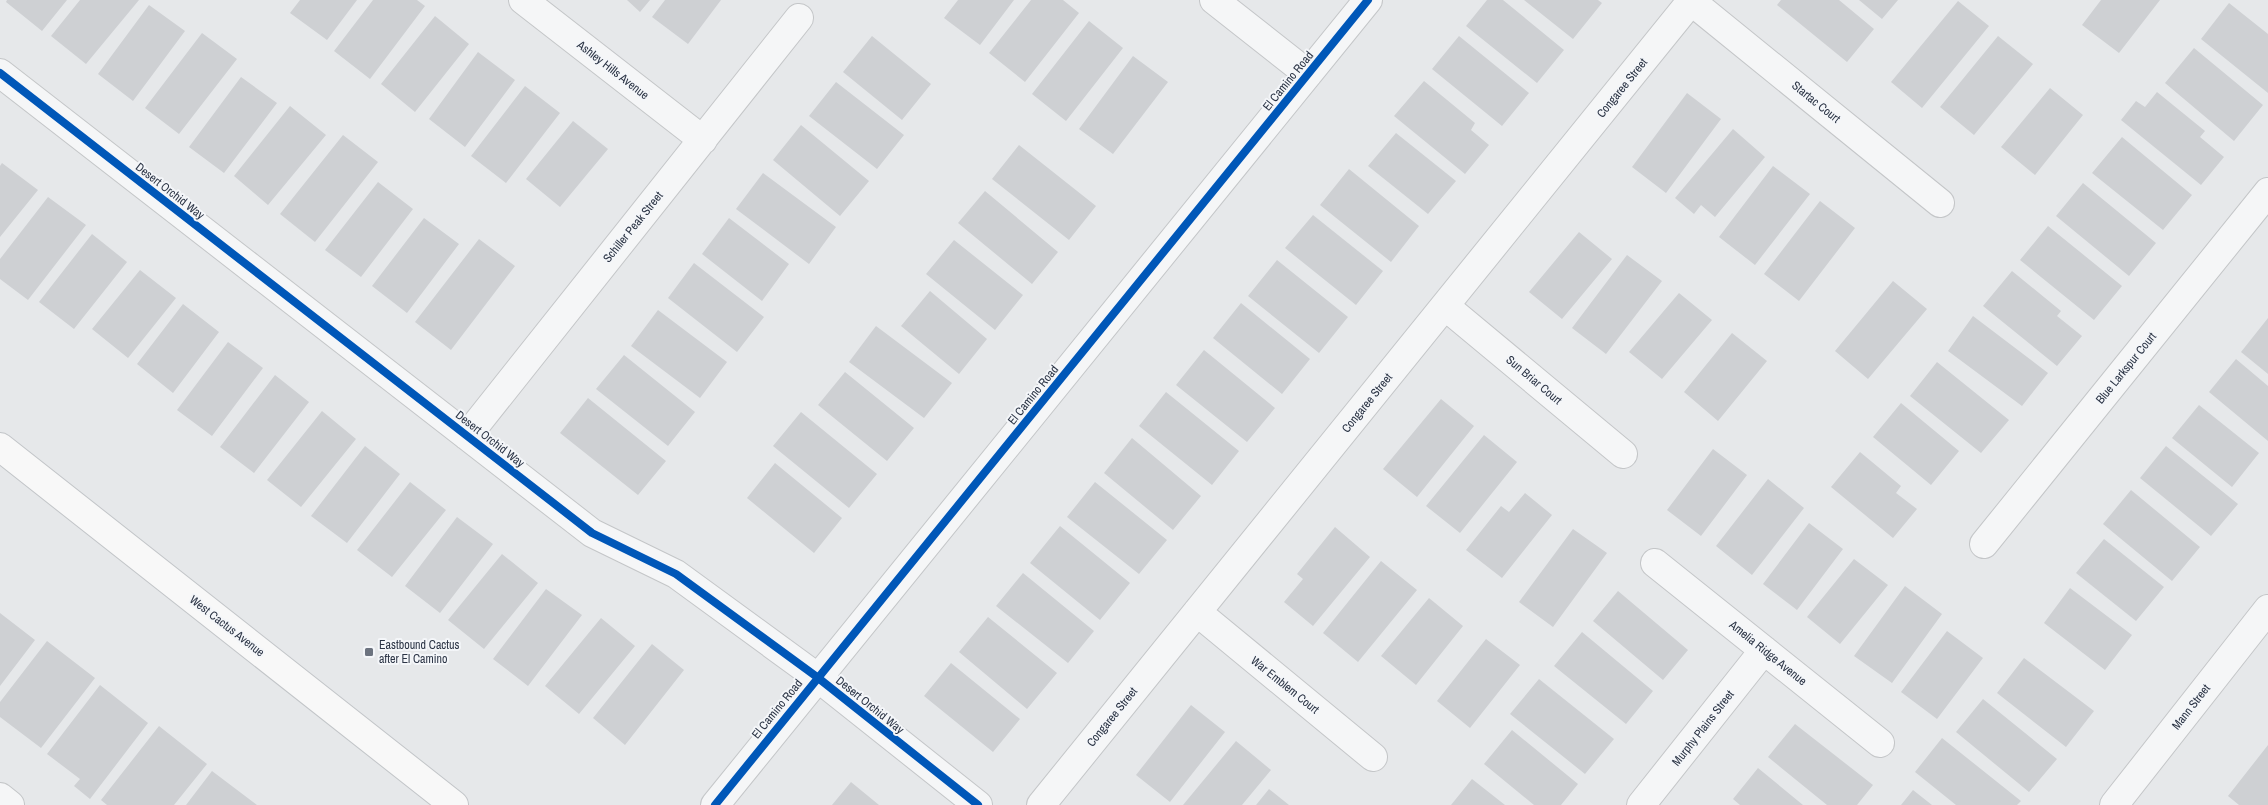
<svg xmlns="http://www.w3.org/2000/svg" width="2268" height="805" font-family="'Archivo Narrow',sans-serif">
<rect width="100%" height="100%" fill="#e6e8ea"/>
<!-- building -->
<path fill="#ced0d3" d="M7,0H67L42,31L6,2Z
M80,0H139L86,64L51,36Z
M300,0H357L327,40L290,13Z
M373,0H417L425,6L370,79L334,51Z
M627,0H650L640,12Z
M665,0H721L688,44L652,17Z
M958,0H1014L980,45L944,18Z
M1031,0H1063L1079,13L1025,82L989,53Z
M1487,0H1503L1564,50L1537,83L1466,26Z
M1524,0H1598L1602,3L1573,39Z
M1781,0H1839L1874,29L1847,62L1777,5Z
M1859,0H1898L1882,19Z
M2101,0H2160L2119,53L2082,25Z
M1958,1L1989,26L1922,108L1891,82Z
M2229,3L2268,34V93L2201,39Z
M149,5L185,31L133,101L98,74Z
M435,16L469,44L415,112L381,84Z
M1089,21L1123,48L1066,121L1032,94Z
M202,33L237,59L179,134L145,108Z
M872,36L931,84L902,120L843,72Z
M1459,36L1529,93L1502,126L1432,69Z
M1998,36L2033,64L1974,135L1940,107Z
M2194,48L2263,105L2234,141L2165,83Z
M478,52L515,80L465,147L429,119Z
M1133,56L1168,82L1113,154L1079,129Z
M241,77L277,103L224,173L189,147Z
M1424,81L1475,123L1471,130L1489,145L1465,174L1394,116Z
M836,82L904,135L877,169L809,116Z
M525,86L560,113L506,183L471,156Z
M2050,88L2083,115L2035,175L2001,147Z
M2157,92L2205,131L2200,137L2224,157L2201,185L2121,120L2136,101L2145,107Z
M1687,93L1721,119L1666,193L1632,167Z
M290,106L326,135L268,205L234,176Z
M573,121L608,149L560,207L526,179Z
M801,125L869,181L840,216L773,160Z
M1733,129L1765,157L1715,217L1701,205L1694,214L1675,198Z
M1396,133L1456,181L1428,214L1368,166Z
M343,135L378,162L315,242L280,214Z
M2122,137L2192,195L2163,230L2092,173Z
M1019,145L1096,206L1069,240L992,179Z
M2,163L38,190L0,237V166Z
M1773,166L1810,194L1755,265L1719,237Z
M1349,169L1419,226L1391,262L1320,205Z
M763,173L836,227L809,264L736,209Z
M378,182L413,209L361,277L325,250Z
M2083,183L2156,243L2129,276L2056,216Z
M985,191L1058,252L1032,284L958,223Z
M48,197L86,225L28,300L0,279V259Z
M1820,201L1855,228L1799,301L1764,274Z
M1313,215L1383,271L1356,305L1285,248Z
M424,218L459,244L407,313L372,286Z
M729,218L789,264L762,301L702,254Z
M2048,226L2122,286L2094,320L2020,260Z
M1579,232L1612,259L1562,319L1529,292Z
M92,234L127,262L74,329L39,302Z
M479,239L515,266L451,350L415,322Z
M954,240L1023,295L995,330L926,274Z
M1627,255L1662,281L1606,354L1572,328Z
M1277,260L1348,317L1319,353L1248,296Z
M694,263L764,317L737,352L668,298Z
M140,270L176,298L128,358L92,329Z
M2012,271L2061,311L2057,316L2082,336L2057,366L1983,306Z
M1893,281L1927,309L1868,379L1835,351Z
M930,291L987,339L959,374L901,326Z
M1679,293L1712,320L1662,379L1629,352Z
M1241,303L1310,359L1282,394L1213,338Z
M183,304L219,332L173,393L137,364Z
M658,310L727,362L700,398L631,346Z
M1973,316L2048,373L2022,406L1948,351Z
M2268,318V374L2241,352Z
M876,326L952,383L924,418L849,362Z
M1732,333L1767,361L1718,421L1684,392Z
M228,342L263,368L212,436L177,410Z
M1204,350L1275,408L1247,442L1176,385Z
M624,355L695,412L668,446L596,389Z
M2236,359L2268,386V441L2209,392Z
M1937,362L2009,420L1981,453L1910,396Z
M845,372L914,428L887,461L818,405Z
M275,375L309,402L254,473L220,447Z
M1166,392L1239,451L1212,485L1139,426Z
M588,398L666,461L638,495L560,433Z
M1441,399L1474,426L1417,497L1383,469Z
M1901,403L1959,451L1931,485L1873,437Z
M2199,405L2259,453L2232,487L2172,438Z
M322,411L356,439L301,507L267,480Z
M801,412L877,474L849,508L773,446Z
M1484,435L1517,462L1460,533L1426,506Z
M1132,438L1201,496L1173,530L1104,473Z
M365,446L400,474L347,543L311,516Z
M2166,446L2238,504L2211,536L2140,478Z
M1713,449L1747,475L1701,536L1667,510Z
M1860,452L1901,486L1896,493L1917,509L1893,538L1831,487Z
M775,463L842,518L814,553L747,498Z
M1768,479L1804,508L1752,575L1716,546Z
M410,482L446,510L392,577L357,550Z
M1095,482L1167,540L1139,574L1067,517Z
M2131,490L2200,547L2172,581L2103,524Z
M1525,493L1552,515L1502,578L1466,550L1501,506L1509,512Z
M457,517L493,544L440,613L405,586Z
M1809,523L1843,549L1797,610L1763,584Z
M1060,526L1130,583L1100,620L1030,563Z
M1335,527L1370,557L1313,626L1284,602L1303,579L1297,574Z
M1573,529L1607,553L1553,627L1519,602Z
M2104,539L2164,587L2136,621L2076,573Z
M502,554L538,583L484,649L448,620Z
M1854,559L1888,585L1840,644L1807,617Z
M1381,561L1417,590L1358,662L1323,633Z
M1023,573L1094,631L1068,663L996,606Z
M1905,586L1942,614L1892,683L1854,656Z
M2070,588L2132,635L2105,670L2044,623Z
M546,589L582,615L528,686L493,659Z
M1618,591L1688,650L1663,680L1593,621Z
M1429,598L1463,626L1416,685L1381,656Z
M0,613L35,640L0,686Z
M988,617L1057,673L1027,709L959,652Z
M601,618L635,646L579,714L545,686Z
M1947,631L1983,658L1937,719L1901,692Z
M1582,632L1653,691L1626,724L1554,666Z
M1486,639L1520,665L1470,728L1437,701Z
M47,641L95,678L41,748L0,717V702Z
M652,644L684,670L625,745L593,718Z
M2024,658L2094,711L2066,747L1997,693Z
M951,663L1020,719L993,752L924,696Z
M1539,679L1614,739L1585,774L1510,714Z
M100,685L148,723L90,799L74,786L80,779L47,754Z
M1983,699L2057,759L2029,792L1956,732Z
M1191,705L1225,732L1170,802L1136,775Z
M1795,724L1873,785L1857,805H1827L1768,757Z
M159,726L207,764L174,805H107L101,800Z
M1512,730L1578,784L1561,805H1534L1484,764Z
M1942,738L2021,801L2017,805H1956L1915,772Z
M1236,741L1271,770L1242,805H1183Z
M2268,745V805H2239L2228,796Z
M1758,768L1803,805H1740L1733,799Z
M212,771L257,805H186Z
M1472,779L1505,805H1451Z
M851,782L879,805H832Z
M1269,789L1289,805H1256Z
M1913,790L1932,805H1901Z"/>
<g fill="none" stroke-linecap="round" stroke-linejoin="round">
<!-- minor casing -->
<g stroke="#c4c6c8" stroke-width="30">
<path id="minor" d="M523,0L703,140
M1214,0L1308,74
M1691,1L1940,203
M0,73L592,533L676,574L817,677L978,805
M1445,306L1623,454
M467,436L799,18
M1984,544L2268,192
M1655,563L1880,743
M1197,612L1373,757
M0,797L10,805
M715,805L1368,0
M1041,805L1692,0
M1641,805L1764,650
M2114,805L2268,609"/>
</g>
<!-- major casing -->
<g stroke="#c2c5c8" stroke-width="30">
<path id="major" d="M0,447L454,805"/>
</g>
<!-- minor -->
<use href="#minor" stroke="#f5f6f7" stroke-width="28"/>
<!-- major -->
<use href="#major" stroke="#f8f8f8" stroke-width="28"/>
<!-- cycleway casing -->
<g stroke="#f4f6f9" stroke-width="11">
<path id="cycleway" d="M0,73L592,533L676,574L817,677L978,805
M715,805L1368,0"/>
</g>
<!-- cycleway -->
<use href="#cycleway" stroke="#0057b8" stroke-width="8"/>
</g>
<!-- markers -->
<rect fill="#6c737f" stroke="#f4f6f9" stroke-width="2" x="364" y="647" width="10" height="10" rx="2.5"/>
<g text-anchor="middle" stroke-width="4" stroke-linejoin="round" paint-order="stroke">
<!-- street labels -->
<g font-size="12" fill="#2b3445" stroke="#f4f6f9">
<text transform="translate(613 70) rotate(38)" y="4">Ashley Hills Avenue</text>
<text transform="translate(1288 81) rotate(-51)" y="4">El Camino Road</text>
<text transform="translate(1622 88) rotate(-51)" y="4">Congaree Street</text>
<text transform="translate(1816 102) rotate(39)" y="4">Startac Court</text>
<text transform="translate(170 191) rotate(38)" y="4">Desert Orchid Way</text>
<text transform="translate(633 227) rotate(-51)" y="4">Schiller Peak Street</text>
<text transform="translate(2126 368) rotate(-51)" y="4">Blue Larkspur Court</text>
<text transform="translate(1534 380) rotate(40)" y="4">Sun Briar Court</text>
<text transform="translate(1033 395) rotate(-51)" y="4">El Camino Road</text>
<text transform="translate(1367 403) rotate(-51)" y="4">Congaree Street</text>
<text transform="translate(490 439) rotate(38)" y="4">Desert Orchid Way</text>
<text transform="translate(227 626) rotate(38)" y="4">West Cactus Avenue</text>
<text transform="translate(1768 653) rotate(39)" y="4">Amelia Ridge Avenue</text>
<text transform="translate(1285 685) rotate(39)" y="4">War Emblem Court</text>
<text transform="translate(870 705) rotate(39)" y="4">Desert Orchid Way</text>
<text transform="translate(2191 707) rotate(-52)" y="4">Mann Street</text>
<text transform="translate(777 709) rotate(-51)" y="4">El Camino Road</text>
<text transform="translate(1112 717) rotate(-51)" y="4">Congaree Street</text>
<text transform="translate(1703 728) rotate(-52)" y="4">Murphy Plains Street</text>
</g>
<!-- poi labels -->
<g font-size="12" fill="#2b3445" stroke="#f4f6f9" text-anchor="start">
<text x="379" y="649">Eastbound Cactus<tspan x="379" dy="14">after El Camino</tspan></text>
</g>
</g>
</svg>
